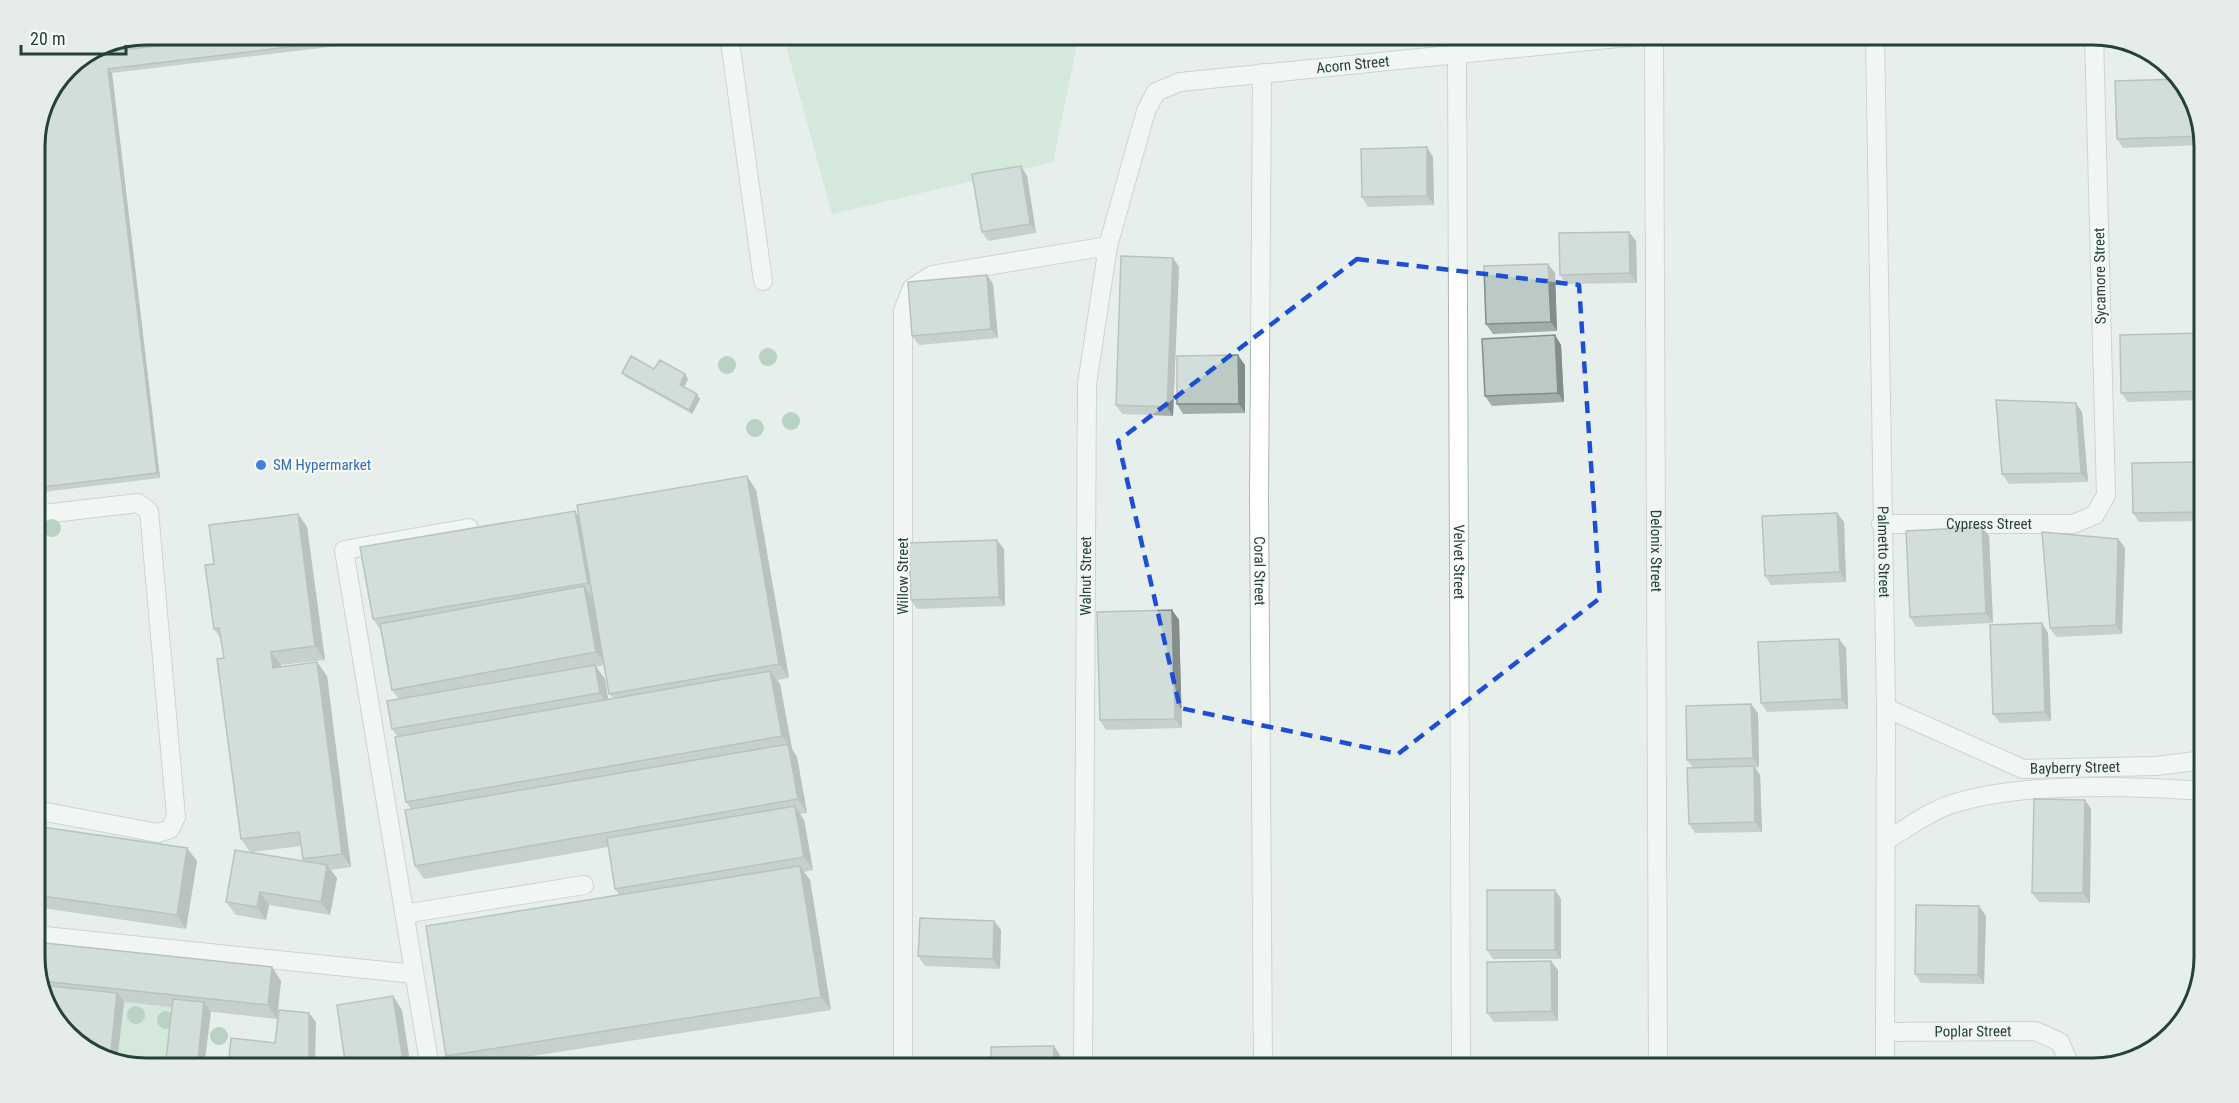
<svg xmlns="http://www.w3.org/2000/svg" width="2239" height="1103" font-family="'Roboto Condensed',sans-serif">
<rect width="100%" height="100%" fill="#e6efeb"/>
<!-- green -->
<path fill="#bfe0c8" d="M783,35H1079L1053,162L832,214Z
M124,1002L179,1008L173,1068H146L117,1062Z"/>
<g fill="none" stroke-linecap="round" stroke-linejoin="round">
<!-- lane casing -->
<g stroke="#a8b8b2" stroke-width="20">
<path id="lane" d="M729,34L763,281
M130,38L182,34
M35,515L138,503L149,511L176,817L170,829L158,833L35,810
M404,914L584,885
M35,935L414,974
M430,1068L344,550L469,528"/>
</g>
<!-- street casing -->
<g stroke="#a8b8b2" stroke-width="20">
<g id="street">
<path id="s1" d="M1875,34L1886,708L1885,1068"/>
<path id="s2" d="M1654,35L1658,1068"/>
<path id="s3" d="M1457,56L1461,1068"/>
<path id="s4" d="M1262,73L1259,499L1263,1068"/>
<path id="s5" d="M1881,524H2073L2095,515L2106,495L2094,35"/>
<path id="s6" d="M1886,708L2023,769L2156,766L2204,760"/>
<path d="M1887,840C1907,828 1930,811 1952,804C2020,782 2133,786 2204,791"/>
<path id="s7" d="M1885,1032L2035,1031L2060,1042L2071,1068"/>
<path d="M903,1068V311L912,288L932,275L1108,246"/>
<path id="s8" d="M1083,1068L1087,384L1108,246L1146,111L1156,92L1180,82L1658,34"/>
</g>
</g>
<!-- lane -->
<use href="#lane" stroke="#fff" stroke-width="18"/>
<!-- street -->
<use href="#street" stroke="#fff" stroke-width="18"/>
</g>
<!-- trees -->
<g fill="#80af93">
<circle cx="768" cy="357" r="9"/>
<circle cx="727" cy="365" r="9"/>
<circle cx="791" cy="421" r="9"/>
<circle cx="755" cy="428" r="9"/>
<circle cx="52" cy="528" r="9"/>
<circle cx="136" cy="1015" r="9"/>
<circle cx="166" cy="1020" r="9"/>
<circle cx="219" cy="1036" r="9"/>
</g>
<!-- wall -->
<path fill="#a1aea9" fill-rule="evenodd" d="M206,34H438L112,73L160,478L35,493V139L67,67L206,40Z
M2185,84L2204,139V145L2123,148L2117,139Z
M1433,157L1434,205L1368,207L1362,197Z
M1021,166L1027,176L1036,233L988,241L982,232Z
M1629,232L1636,241L1637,283L1566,284L1560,275Z
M1173,258L1179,267L1173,416L1122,414L1116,405Z
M1555,273L1557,331L1493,334L1486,324Z
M987,275L993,284L998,338L919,345L912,336Z
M2204,333V400L2128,402L2121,393Z
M1555,335L1561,345L1564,402L1492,406L1485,396Z
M1245,365V413L1183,414L1177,404Z
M654,369L685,374L688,379L684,387L700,399L692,414L626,377L622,373Z
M2082,412L2088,482L2009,484L2002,474Z
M2204,462V521L2139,522L2133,513Z
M756,490L789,678L777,680L780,684L792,749L797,757L807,813L800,814L804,820L813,870L804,872L810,880L831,1010L455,1068L446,1056L619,895L615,889L608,847L424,879L415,866L411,809L406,802L397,736L392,729L399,699L392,690L381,631L373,619L575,511L579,517ZM604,665L609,694L613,698L608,699L605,679L596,667Z
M1837,513L1844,522L1846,582L1771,585L1765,576Z
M298,514L307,527L325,660L281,665V667L317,662L327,676L351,867L331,870L337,878L330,915L269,905L266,920L236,915L226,902L250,852L241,839L224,658L221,639L214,629V564ZM301,846L303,859L304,861L251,852Z
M1989,536L1993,623L1916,627L1910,617Z
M2118,539L2125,548L2122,634L2056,637L2050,628Z
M1004,549L1005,606L917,609L911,600Z
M1172,610L1179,620L1182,728L1106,730L1100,720Z
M2048,633L2051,721L2000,723L1993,714Z
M1846,648L1848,709L1767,712L1761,703Z
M1758,713L1759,767L1755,768L1760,775L1762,832L1695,833L1689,824L1693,768L1687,760Z
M2085,800L2091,809L2090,903L2039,902L2032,893Z
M35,826L197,861L186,929L35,907Z
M1555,890L1561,899V959H1493L1487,950Z
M1986,916L1984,984L1921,983L1915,974Z
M994,921L1001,930L1000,969L925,966L918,956Z
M35,964L272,967L281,981L277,1019L124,1002L117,1062L97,1057L54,1019Z
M1558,970V1021L1494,1022L1487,1013Z"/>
<!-- shaded-wall -->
<path fill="#838d89" d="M108,69L112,73L160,478L157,473Z
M1427,147L1433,157L1434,205L1427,196Z
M1021,166L1027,176L1036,233L1030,224Z
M1629,232L1636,241L1637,283L1630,273Z
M1173,258L1179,267L1173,416L1167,407Z
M1548,264L1555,273L1557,331L1551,322Z
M987,275L993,284L998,338L991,329Z
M1555,335L1561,345L1564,402L1558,393Z
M1238,355L1245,365V413L1239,404Z
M685,374L688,379L683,389L680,385Z
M697,394L700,399L692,414L689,410Z
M2076,403L2082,412L2088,482L2081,473Z
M747,476L756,490L789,678L779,664Z
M575,511L585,525L597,596L588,583Z
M1837,513L1844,522L1846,582L1840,572Z
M298,514L307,527L325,660L315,646Z
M1982,527L1989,536L1993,623L1986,613Z
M2118,539L2125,548L2122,634L2116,625Z
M997,540L1004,549L1005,606L999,597Z
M584,586L594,600L606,665L596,652Z
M1172,610L1179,620L1182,728L1175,719Z
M2042,623L2048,633L2051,721L2045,712Z
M1839,639L1846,648L1848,709L1842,699Z
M271,652L281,665L283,682L273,668Z
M317,662L327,676L351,867L342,854Z
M595,665L605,679L609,706L600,693Z
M770,671L780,684L792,749L797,757L807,813L798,799L788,744L782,736Z
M1751,704L1758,713L1759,767L1753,758Z
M1754,766L1760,775L1762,832L1755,822Z
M2085,800L2091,809L2090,903L2083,893Z
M795,806L804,820L813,870L804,857Z
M187,848L197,861L186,929L177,915Z
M327,865L337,878L330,915L321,902Z
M800,866L810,880L831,1010L821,997Z
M1555,890L1561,899V959L1555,950Z
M260,892L269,905L266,920L257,907Z
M1979,906L1986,916L1984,984L1978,975Z
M994,921L1001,930L1000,969L993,959Z
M1551,961L1558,970V1021L1552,1011Z
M272,967L281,981L277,1019L268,1005Z
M117,993L124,1002L117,1062L110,1060Z
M393,996L402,1010L411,1068H404Z
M204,1002L211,1012L204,1068H197Z
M309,1013L316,1022L315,1068H309Z
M1054,1046L1060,1055V1068H1053Z"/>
<!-- building -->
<path fill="#bbcac4" stroke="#838d89" stroke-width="1.5" d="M206,34H395L108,69L157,473L35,488V139L67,67L88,54L206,40Z
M2179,79L2185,84L2203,136L2117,139L2115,81Z
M1427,147V196L1362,197L1361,149Z
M1021,166L1030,224L982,232L972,174Z
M1629,232L1630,273L1560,275L1559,233Z
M1121,256L1173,258L1167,407L1116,405Z
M1548,264L1551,322L1486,324L1484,266Z
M987,275L991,329L912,336L908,282Z
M2204,333V391L2121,393L2120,335Z
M1555,335L1558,393L1485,396L1482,339Z
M1238,355L1239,404H1177V356Z
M631,356L654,369L660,360L685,374L680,385L697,394L689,410L622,373Z
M1996,400L2076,403L2081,473L2002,474Z
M2204,462V512L2133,513L2132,463Z
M747,476L779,664L609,694L577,505Z
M575,511L588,583L373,619L360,547Z
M1837,513L1840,572L1765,576L1762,516Z
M298,514L315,646L271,652L273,668L317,662L342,854L303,859L299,832L241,839L217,659L224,658L219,628L214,629L205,565L214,564L209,525Z
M1982,527L1986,613L1910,617L1906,531Z
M2042,532L2118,539L2116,625L2050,628Z
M997,540L999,597L911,600L909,543Z
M584,586L596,652L392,690L380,624Z
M1172,610L1175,719L1100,720L1097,612Z
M2042,623L2045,712L1993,714L1990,625Z
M1839,639L1842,699L1761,703L1758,642Z
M595,665L600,693L392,729L387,701Z
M770,671L782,736L406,802L395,737Z
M1751,704L1753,758L1687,760L1686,706Z
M788,744L798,799L415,866L405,810Z
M1754,766L1755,822L1689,824L1687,768Z
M2034,799L2085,800L2083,893H2032Z
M795,806L804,857L615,889L607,838Z
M35,826L187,848L177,915L35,895Z
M235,850L327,865L321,902L260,892L257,907L226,902Z
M800,866L821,997L446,1056L426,926Z
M1487,890H1555V950H1487Z
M1916,905L1979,906L1978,975L1915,974Z
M920,918L994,921L993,959L918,956Z
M35,942L272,967L268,1005L41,981L35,964Z
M1551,961L1552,1011L1487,1013V962Z
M42,985L117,993L110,1060L97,1057L54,1019Z
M393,996L404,1068H346L337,1005Z
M173,999L204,1002L197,1068H165Z
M279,1010L309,1013V1068H228L231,1038L275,1043Z
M1054,1046L1053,1068H991V1047Z"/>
<!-- marked area -->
<path d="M0 0H2239V1103H0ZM1357,259L1579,285L1600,598L1398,754L1180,708L1118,441Z" fill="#e6efeb" fill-opacity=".55" fill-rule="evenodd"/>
<path fill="none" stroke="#1d4ed8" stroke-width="4.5" stroke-dasharray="12 8" stroke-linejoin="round" d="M1357,259L1579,285L1600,598L1398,754L1180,708L1118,441Z"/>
<!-- markers -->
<circle fill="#3f7fe0" stroke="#f7fbf9" stroke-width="2" cx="261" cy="465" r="6"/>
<g text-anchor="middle" stroke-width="4.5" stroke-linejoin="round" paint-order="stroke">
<!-- street labels -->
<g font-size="15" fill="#24423a" stroke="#f7fbf9">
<text dy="5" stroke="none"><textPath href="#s8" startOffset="1185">Acorn Street</textPath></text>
<text transform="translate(2100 276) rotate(-91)" y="5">Sycamore Street</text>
<text dy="5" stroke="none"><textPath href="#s5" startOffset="108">Cypress Street</textPath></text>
<text dy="5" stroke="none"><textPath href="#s2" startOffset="516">Delonix Street</textPath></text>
<text dy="5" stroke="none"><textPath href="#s1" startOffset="518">Palmetto Street</textPath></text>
<text dy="5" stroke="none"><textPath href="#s3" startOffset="506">Velvet Street</textPath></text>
<text dy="5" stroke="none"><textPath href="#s4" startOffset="498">Coral Street</textPath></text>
<text dy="5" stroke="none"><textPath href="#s8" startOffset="492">Walnut Street</textPath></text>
<text transform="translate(903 576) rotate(-90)" y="5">Willow Street</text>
<text dy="5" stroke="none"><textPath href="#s6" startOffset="202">Bayberry Street</textPath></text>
<text dy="5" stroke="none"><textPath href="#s7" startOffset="88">Poplar Street</textPath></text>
</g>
<!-- shop labels -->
<g font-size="15" fill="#366cbe" stroke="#f7fbf9" text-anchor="start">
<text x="273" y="470">SM Hypermarket</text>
</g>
</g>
<!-- crop -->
<path d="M0 0H2239V1103H0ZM146 45H2093A101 101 0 0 1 2194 146V957A101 101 0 0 1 2093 1058H146A101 101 0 0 1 45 957V146A101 101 0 0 1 146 45Z" fill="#e6ecea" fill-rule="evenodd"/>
<path fill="none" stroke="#24423a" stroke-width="3" d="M146 45H2093A101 101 0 0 1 2194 146V957A101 101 0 0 1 2093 1058H146A101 101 0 0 1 45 957V146A101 101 0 0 1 146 45Z"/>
<!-- scale -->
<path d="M21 45v9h105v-9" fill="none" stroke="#24423a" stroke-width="3"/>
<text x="30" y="45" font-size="18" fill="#24423a" stroke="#f7fbf9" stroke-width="4.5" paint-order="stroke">20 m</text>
</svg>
